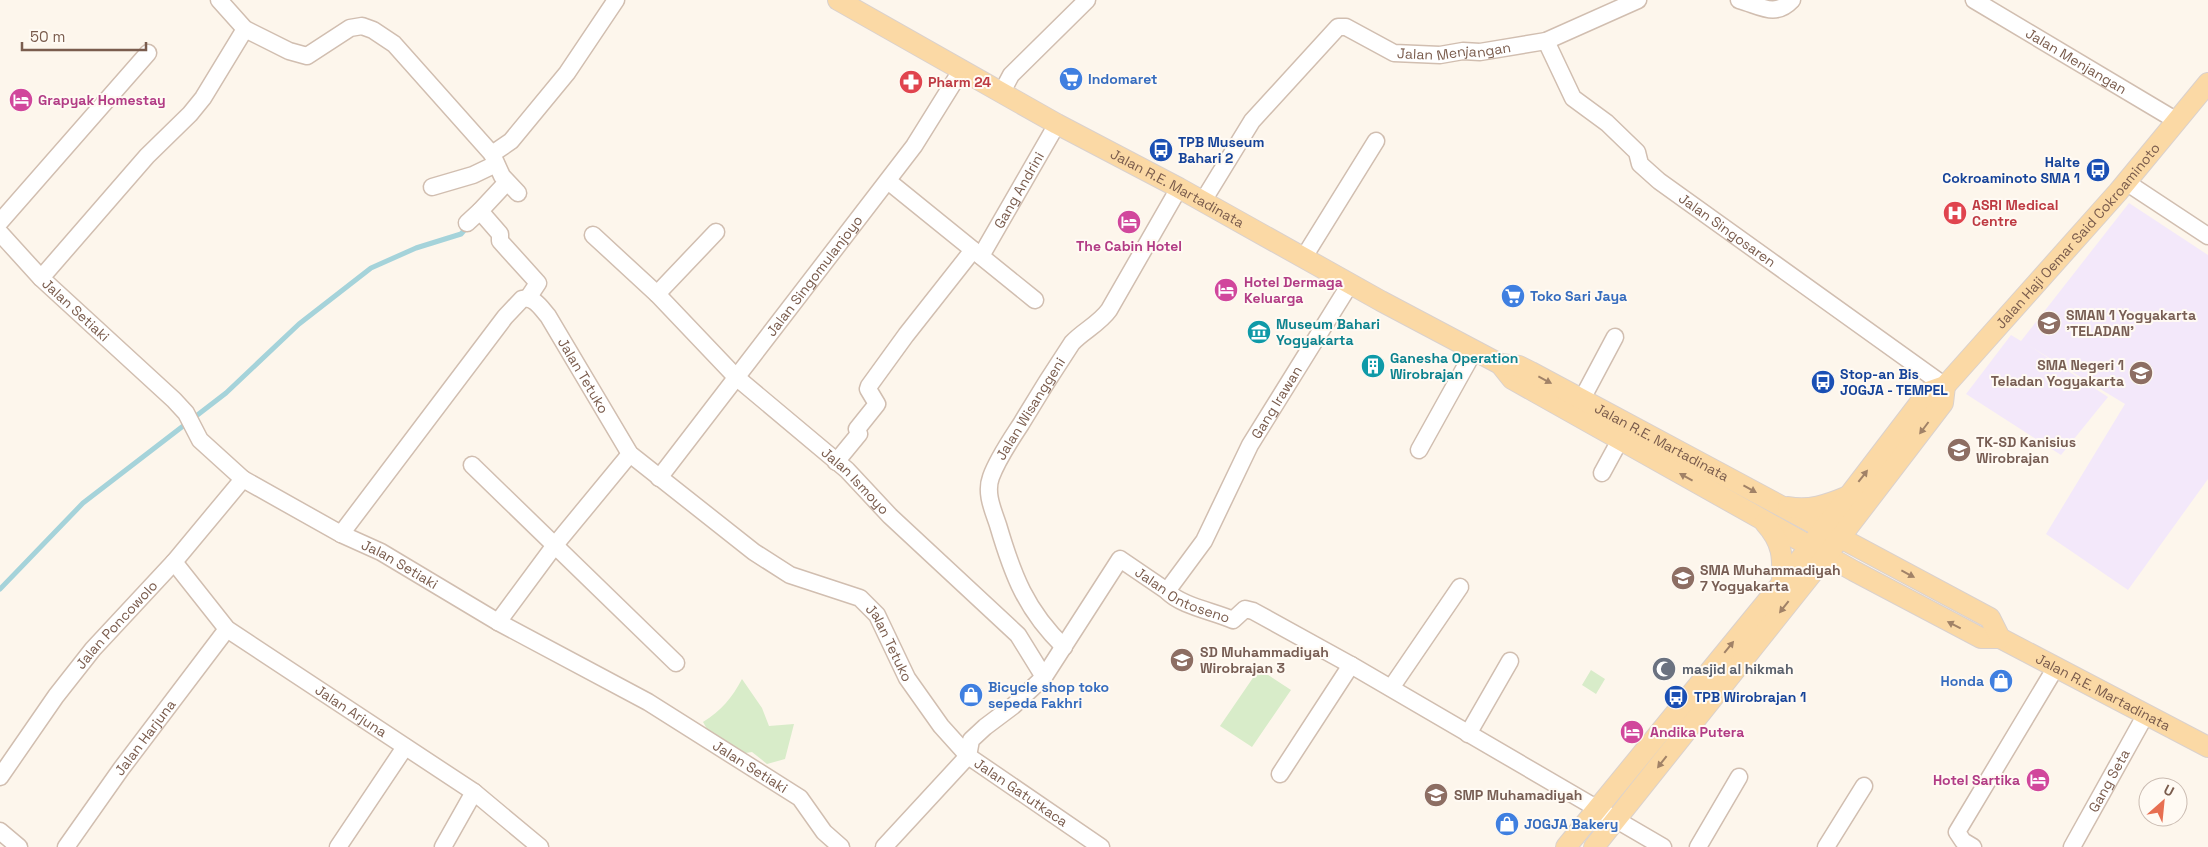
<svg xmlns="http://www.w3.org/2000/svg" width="2208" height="847" font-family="'Space Grotesk',sans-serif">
<rect width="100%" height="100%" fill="#fdf6ec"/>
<!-- education -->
<path fill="#f3e8fa" d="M2129,203L2208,255V479L2128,590L2046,534L2125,404L2028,345L2108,397L2061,455L1966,394L2011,335L2021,341Z"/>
<!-- green -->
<path fill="#d8ecc9" d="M1259,669L1291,690L1252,747L1220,726Z
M1591,670L1605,679L1596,694L1582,685Z
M742,679L762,708L769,726L794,724L785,759L767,764L752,752L733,755L698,735L707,729L703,722C721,711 732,698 742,679Z"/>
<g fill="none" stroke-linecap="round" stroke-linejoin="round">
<!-- stream -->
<path stroke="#a5d3da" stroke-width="5" d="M0,589L83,503L226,393L299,324L371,268L416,248L461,234L468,226"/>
<!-- minor casing -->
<g stroke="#d1beb0" stroke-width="19">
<g id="minor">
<path d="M219,0L245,29L289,51L307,56L350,28L362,26L373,30L394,44L492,154L502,176L518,193"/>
<path d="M1739,0C1761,6 1775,18 1792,0"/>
<path id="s1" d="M1974,0L2177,121"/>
<path id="s2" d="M1546,41L1573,98L1607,123L1637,152L1640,164L1659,181L1945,386"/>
<path d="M1002,92L1011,75L1087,0"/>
<path d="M492,154L511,141L567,73L616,0"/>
<path d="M888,181L1035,300"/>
<path d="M507,182L480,211L500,234V241L538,283L528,298"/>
<path d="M2126,182L2208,236"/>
<path d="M432,187L473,175L496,164"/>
<path id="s3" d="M1203,201L1252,121L1338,27H1346L1394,53L1440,55L1463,51L1480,52L1546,41L1638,0"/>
<path d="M0,222L148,53"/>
<path d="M467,223L480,211"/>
<path id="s4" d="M0,233L41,278L174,400L186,413L200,440L243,479L341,534L381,552L498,622L648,702L800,798L824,832L841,847"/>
<path id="s5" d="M593,235L657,294L736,377L847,470L890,516L1018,635L1044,677"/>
<path id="s6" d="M981,256L1057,124"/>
<path d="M1304,257L1376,141"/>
<path d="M41,278L147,156L190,114L203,98L245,29"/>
<path d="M657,294L716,232"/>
<path d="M1582,399L1615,337"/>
<path d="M1419,450L1474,351"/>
<path d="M836,462L859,434L857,429L877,404L868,389L869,386L906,335L973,250"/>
<path d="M472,465L676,663"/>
<path d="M1602,473L1620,440"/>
<path id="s7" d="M659,478L914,146L962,69"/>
<path id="s8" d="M341,534L505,317L522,299C534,296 541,308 548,316L630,454L754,552L790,575L860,598L877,615L907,678L941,726L968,756L1101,847"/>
<path id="s9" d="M174,562L227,629L474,792L540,847"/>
<path id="s10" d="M1167,591L1204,541L1250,445L1350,284"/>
<path d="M498,622L555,545L630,454"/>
<path id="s11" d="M1064,647C1026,610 1013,576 998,525C993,510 985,493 991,477C998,458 1010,441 1021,424C1037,397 1054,370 1072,343C1083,331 1099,324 1109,310L1179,188"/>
<path d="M1391,688L1460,587"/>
<path d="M1468,734L1510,661"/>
<path id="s12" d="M968,756L971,740L985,727L1013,706L1044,677L1120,559L1167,591C1181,606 1213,611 1233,620L1245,609L1253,611L1351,665L1663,847"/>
<path d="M1280,774L1351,665"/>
<path id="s13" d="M0,777L56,696L93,649L174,562L243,479"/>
<path d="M0,831L19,847"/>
<path id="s14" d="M66,847L121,769L227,629"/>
<path d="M338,847L405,747"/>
<path d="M443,847L474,792"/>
<path d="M884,847L968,756"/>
<path d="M1698,847L1739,777"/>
<path d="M1826,847L1864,786"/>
<path d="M1973,847L1963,841L1957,832L2056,667"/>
<path id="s15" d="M2072,847L2146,714"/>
</g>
</g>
<!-- major casing -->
<g stroke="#dad1cd" stroke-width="22">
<g id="major">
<path id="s16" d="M838,0L1057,124L1179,188L1381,301L1500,364L1512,379L1854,571L1981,638H2000L2208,747"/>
<path id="s17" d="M1500,364L1519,366L1531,372L1990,618L2000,638"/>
<path d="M1788,507C1809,511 1827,505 1846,497"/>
<path d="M1765,523C1783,543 1783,557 1782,583"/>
<path id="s18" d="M1566,847L1782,583L1928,392L1945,386L2118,192L2208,83"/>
<path d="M1594,847L1826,556L1943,403L1945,386"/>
</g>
</g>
<!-- minor -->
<use href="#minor" stroke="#fff" stroke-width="16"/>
<!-- major -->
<use href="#major" stroke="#fbd9a5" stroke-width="20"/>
</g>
<!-- one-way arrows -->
<defs><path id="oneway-solid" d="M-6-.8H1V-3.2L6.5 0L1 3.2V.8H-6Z" transform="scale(1.25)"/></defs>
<g fill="#a18267">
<use href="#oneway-solid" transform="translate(1545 380) rotate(28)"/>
<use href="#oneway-solid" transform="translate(1924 428) rotate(127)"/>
<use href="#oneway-solid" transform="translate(1863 476) rotate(-52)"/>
<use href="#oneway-solid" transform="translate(1686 477) rotate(-151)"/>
<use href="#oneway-solid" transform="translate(1750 489) rotate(29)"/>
<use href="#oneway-solid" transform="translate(1908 574) rotate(28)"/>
<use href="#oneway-solid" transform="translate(1784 607) rotate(128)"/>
<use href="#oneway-solid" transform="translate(1954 625) rotate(-153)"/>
<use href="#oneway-solid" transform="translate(1729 647) rotate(-51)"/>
<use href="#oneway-solid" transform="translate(1662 762) rotate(128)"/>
</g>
<!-- icons -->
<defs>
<g id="supermarket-disc" transform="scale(1.25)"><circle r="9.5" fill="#3f7fe0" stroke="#fffaf3"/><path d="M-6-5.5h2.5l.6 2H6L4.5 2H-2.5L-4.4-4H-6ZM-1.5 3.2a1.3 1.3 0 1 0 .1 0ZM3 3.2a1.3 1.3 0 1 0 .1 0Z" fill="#fff"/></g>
<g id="pharmacy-disc" transform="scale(1.25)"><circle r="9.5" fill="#e0444e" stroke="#fffaf3"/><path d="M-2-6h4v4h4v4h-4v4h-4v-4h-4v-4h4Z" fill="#fff"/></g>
<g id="hotel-disc" transform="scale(1.25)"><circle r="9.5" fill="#d1479c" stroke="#fffaf3"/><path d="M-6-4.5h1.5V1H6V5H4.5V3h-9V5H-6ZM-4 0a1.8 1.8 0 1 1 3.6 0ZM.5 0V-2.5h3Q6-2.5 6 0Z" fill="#fff"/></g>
<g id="bus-disc" transform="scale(1.25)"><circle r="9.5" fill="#1a4fb4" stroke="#fffaf3"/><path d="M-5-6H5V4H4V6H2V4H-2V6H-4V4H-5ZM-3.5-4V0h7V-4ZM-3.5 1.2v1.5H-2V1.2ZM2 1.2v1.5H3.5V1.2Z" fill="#fff"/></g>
<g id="hospital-disc" transform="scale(1.25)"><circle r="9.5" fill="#e0444e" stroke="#fffaf3"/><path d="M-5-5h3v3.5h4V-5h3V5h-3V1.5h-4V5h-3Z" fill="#fff"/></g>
<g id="school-disc" transform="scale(1.25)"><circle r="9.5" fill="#8d6e63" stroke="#fffaf3"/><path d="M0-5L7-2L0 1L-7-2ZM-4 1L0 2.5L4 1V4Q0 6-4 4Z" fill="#fff"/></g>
<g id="museum-disc" transform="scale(1.25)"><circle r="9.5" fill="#0f9aa8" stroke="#fffaf3"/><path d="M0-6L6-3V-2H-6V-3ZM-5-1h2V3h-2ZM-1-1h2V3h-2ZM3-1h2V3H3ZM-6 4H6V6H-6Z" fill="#fff"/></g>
<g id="building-disc" transform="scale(1.25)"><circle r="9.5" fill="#0f9aa8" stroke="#fffaf3"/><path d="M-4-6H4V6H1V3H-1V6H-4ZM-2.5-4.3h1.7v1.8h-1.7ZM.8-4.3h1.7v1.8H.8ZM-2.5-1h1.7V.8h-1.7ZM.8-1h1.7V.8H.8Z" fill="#fff"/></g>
<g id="mosque-disc" transform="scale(1.25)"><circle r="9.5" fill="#6b7280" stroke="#fffaf3"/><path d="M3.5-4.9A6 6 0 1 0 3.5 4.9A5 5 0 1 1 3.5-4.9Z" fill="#fff"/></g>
<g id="shop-disc" transform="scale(1.25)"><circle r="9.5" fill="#3f7fe0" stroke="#fffaf3"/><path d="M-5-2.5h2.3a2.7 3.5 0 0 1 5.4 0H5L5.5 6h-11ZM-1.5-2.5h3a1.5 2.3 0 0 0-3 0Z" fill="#fff"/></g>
</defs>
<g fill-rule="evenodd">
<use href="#supermarket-disc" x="1071" y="79"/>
<use href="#pharmacy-disc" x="911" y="82"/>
<use href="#hotel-disc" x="21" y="100"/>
<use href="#bus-disc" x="1161" y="150"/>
<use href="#bus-disc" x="2098" y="170"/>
<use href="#hospital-disc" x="1955" y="213"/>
<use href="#hotel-disc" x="1129" y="222"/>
<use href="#hotel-disc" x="1226" y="290"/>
<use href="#supermarket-disc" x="1513" y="296"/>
<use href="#school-disc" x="2049" y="323"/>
<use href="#museum-disc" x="1259" y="332"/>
<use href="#building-disc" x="1373" y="366"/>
<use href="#school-disc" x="2141" y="373"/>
<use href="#bus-disc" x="1823" y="382"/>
<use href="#school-disc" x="1959" y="450"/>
<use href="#school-disc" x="1683" y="578"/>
<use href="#school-disc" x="1182" y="660"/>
<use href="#mosque-disc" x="1664" y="669"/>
<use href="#shop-disc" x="2001" y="681"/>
<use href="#shop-disc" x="971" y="695"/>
<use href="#bus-disc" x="1676" y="697"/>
<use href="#hotel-disc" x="1632" y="732"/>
<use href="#hotel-disc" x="2038" y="780"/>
<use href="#school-disc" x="1436" y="795"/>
<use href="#shop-disc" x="1507" y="824"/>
</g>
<g text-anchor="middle" stroke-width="4" stroke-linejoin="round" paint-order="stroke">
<!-- street labels -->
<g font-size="14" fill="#7a5c4d" stroke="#fffaf3">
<text dy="5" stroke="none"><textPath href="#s3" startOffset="344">Jalan Menjangan</textPath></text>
<text dy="5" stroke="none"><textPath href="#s1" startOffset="119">Jalan Menjangan</textPath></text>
<text dy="5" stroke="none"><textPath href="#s16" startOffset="388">Jalan R.E. Martadinata</textPath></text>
<text dy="5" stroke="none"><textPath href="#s6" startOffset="76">Gang Andrini</textPath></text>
<text dy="5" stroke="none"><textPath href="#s2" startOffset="269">Jalan Singosaren</textPath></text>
<text dy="5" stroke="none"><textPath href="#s18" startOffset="800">Jalan Haji Oemar Said Cokroaminoto</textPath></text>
<text dy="5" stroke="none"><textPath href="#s7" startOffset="255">Jalan Singomulanjoyo</textPath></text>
<text dy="5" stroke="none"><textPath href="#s4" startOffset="108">Jalan Setiaki</textPath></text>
<text dy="5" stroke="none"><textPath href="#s8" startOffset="399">Jalan Tetuko</textPath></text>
<text dy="5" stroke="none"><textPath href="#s10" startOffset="219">Gang Irawan</textPath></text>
<text dy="5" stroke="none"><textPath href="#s11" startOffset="269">Jalan Wisanggeni</textPath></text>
<text dy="5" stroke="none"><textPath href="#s17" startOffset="181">Jalan R.E. Martadinata</textPath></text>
<text dy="5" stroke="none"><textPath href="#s5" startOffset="360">Jalan Ismoyo</textPath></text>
<text dy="5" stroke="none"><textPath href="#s4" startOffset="526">Jalan Setiaki</textPath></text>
<text dy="5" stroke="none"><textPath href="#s12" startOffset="326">Jalan Ontoseno</textPath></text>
<text dy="5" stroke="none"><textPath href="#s13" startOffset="192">Jalan Poncowolo</textPath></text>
<text dy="5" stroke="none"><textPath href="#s8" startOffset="819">Jalan Tetuko</textPath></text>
<text dy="5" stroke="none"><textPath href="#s16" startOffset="1446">Jalan R.E. Martadinata</textPath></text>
<text dy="5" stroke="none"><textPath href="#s9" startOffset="234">Jalan Arjuna</textPath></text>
<text dy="5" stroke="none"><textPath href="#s14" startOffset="135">Jalan Harjuna</textPath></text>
<text dy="5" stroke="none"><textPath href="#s4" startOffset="931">Jalan Setiaki</textPath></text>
<text dy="5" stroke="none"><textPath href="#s15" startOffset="76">Gang Seta</textPath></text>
<text dy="5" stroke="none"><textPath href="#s8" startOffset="1022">Jalan Gatutkaca</textPath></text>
</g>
<!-- shop labels -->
<g font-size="14" font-weight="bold" fill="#366cbe" stroke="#fffaf3" text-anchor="start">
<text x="1088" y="84">Indomaret</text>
<text x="1530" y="301">Toko Sari Jaya</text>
<text x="1984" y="686" text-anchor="end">Honda</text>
<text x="988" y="692">Bicycle shop toko<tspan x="988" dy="16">sepeda Fakhri</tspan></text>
<text x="1524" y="829">JOGJA Bakery</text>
</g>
<!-- health labels -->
<g font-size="14" font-weight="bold" fill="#be3a42" stroke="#fffaf3" text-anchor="start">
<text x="928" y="87">Pharm 24</text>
<text x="1972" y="210">ASRI Medical<tspan x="1972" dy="16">Centre</tspan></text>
</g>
<!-- hotel labels -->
<g font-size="14" font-weight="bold" fill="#b23c85" stroke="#fffaf3" text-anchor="start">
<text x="38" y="105">Grapyak Homestay</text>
<text x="1129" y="251" text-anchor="middle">The Cabin Hotel</text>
<text x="1244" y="287">Hotel Dermaga<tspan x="1244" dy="16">Keluarga</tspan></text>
<text x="1650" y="737">Andika Putera</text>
<text x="2020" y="785" text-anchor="end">Hotel Sartika</text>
</g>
<!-- transit labels -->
<g font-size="14" font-weight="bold" fill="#164399" stroke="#fffaf3" text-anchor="start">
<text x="1178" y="147">TPB Museum<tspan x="1178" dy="16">Bahari 2</tspan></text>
<text x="2080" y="167" text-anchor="end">Halte<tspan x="2080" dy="16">Cokroaminoto SMA 1</tspan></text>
<text x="1840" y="379">Stop-an Bis<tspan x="1840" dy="16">JOGJA - TEMPEL</tspan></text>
<text x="1694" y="702">TPB Wirobrajan 1</text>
</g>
<!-- education labels -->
<g font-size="14" font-weight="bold" fill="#785e54" stroke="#fffaf3" text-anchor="start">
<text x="2066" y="320">SMAN 1 Yogyakarta<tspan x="2066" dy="16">'TELADAN'</tspan></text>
<text x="2124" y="370" text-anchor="end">SMA Negeri 1<tspan x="2124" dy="16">Teladan Yogyakarta</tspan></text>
<text x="1976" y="447">TK-SD Kanisius<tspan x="1976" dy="16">Wirobrajan</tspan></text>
<text x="1700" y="575">SMA Muhammadiyah<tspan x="1700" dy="16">7 Yogyakarta</tspan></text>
<text x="1200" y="657">SD Muhammadiyah<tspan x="1200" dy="16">Wirobrajan 3</tspan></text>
<text x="1454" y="800">SMP Muhamadiyah</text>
</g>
<!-- culture labels -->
<g font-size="14" font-weight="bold" fill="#0d838f" stroke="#fffaf3" text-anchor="start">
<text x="1276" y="329">Museum Bahari<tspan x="1276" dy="16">Yogyakarta</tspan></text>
<text x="1390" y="363">Ganesha Operation<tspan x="1390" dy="16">Wirobrajan</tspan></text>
</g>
<!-- worship labels -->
<g font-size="14" font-weight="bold" fill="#5b616d" stroke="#fffaf3" text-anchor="start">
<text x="1682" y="674">masjid al hikmah</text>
</g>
</g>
<!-- north arrow -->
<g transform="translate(2163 802) rotate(27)"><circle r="24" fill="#fffaf3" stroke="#cabbb1"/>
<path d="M0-4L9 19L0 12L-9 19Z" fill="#e76f51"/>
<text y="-8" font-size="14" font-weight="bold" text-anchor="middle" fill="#7a5c4d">U</text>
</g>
<!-- scale -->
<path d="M22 42v8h124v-8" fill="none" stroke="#7a5c4d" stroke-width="2.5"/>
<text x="30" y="42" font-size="15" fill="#7a5c4d" stroke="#fffaf3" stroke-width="4" paint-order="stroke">50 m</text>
</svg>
